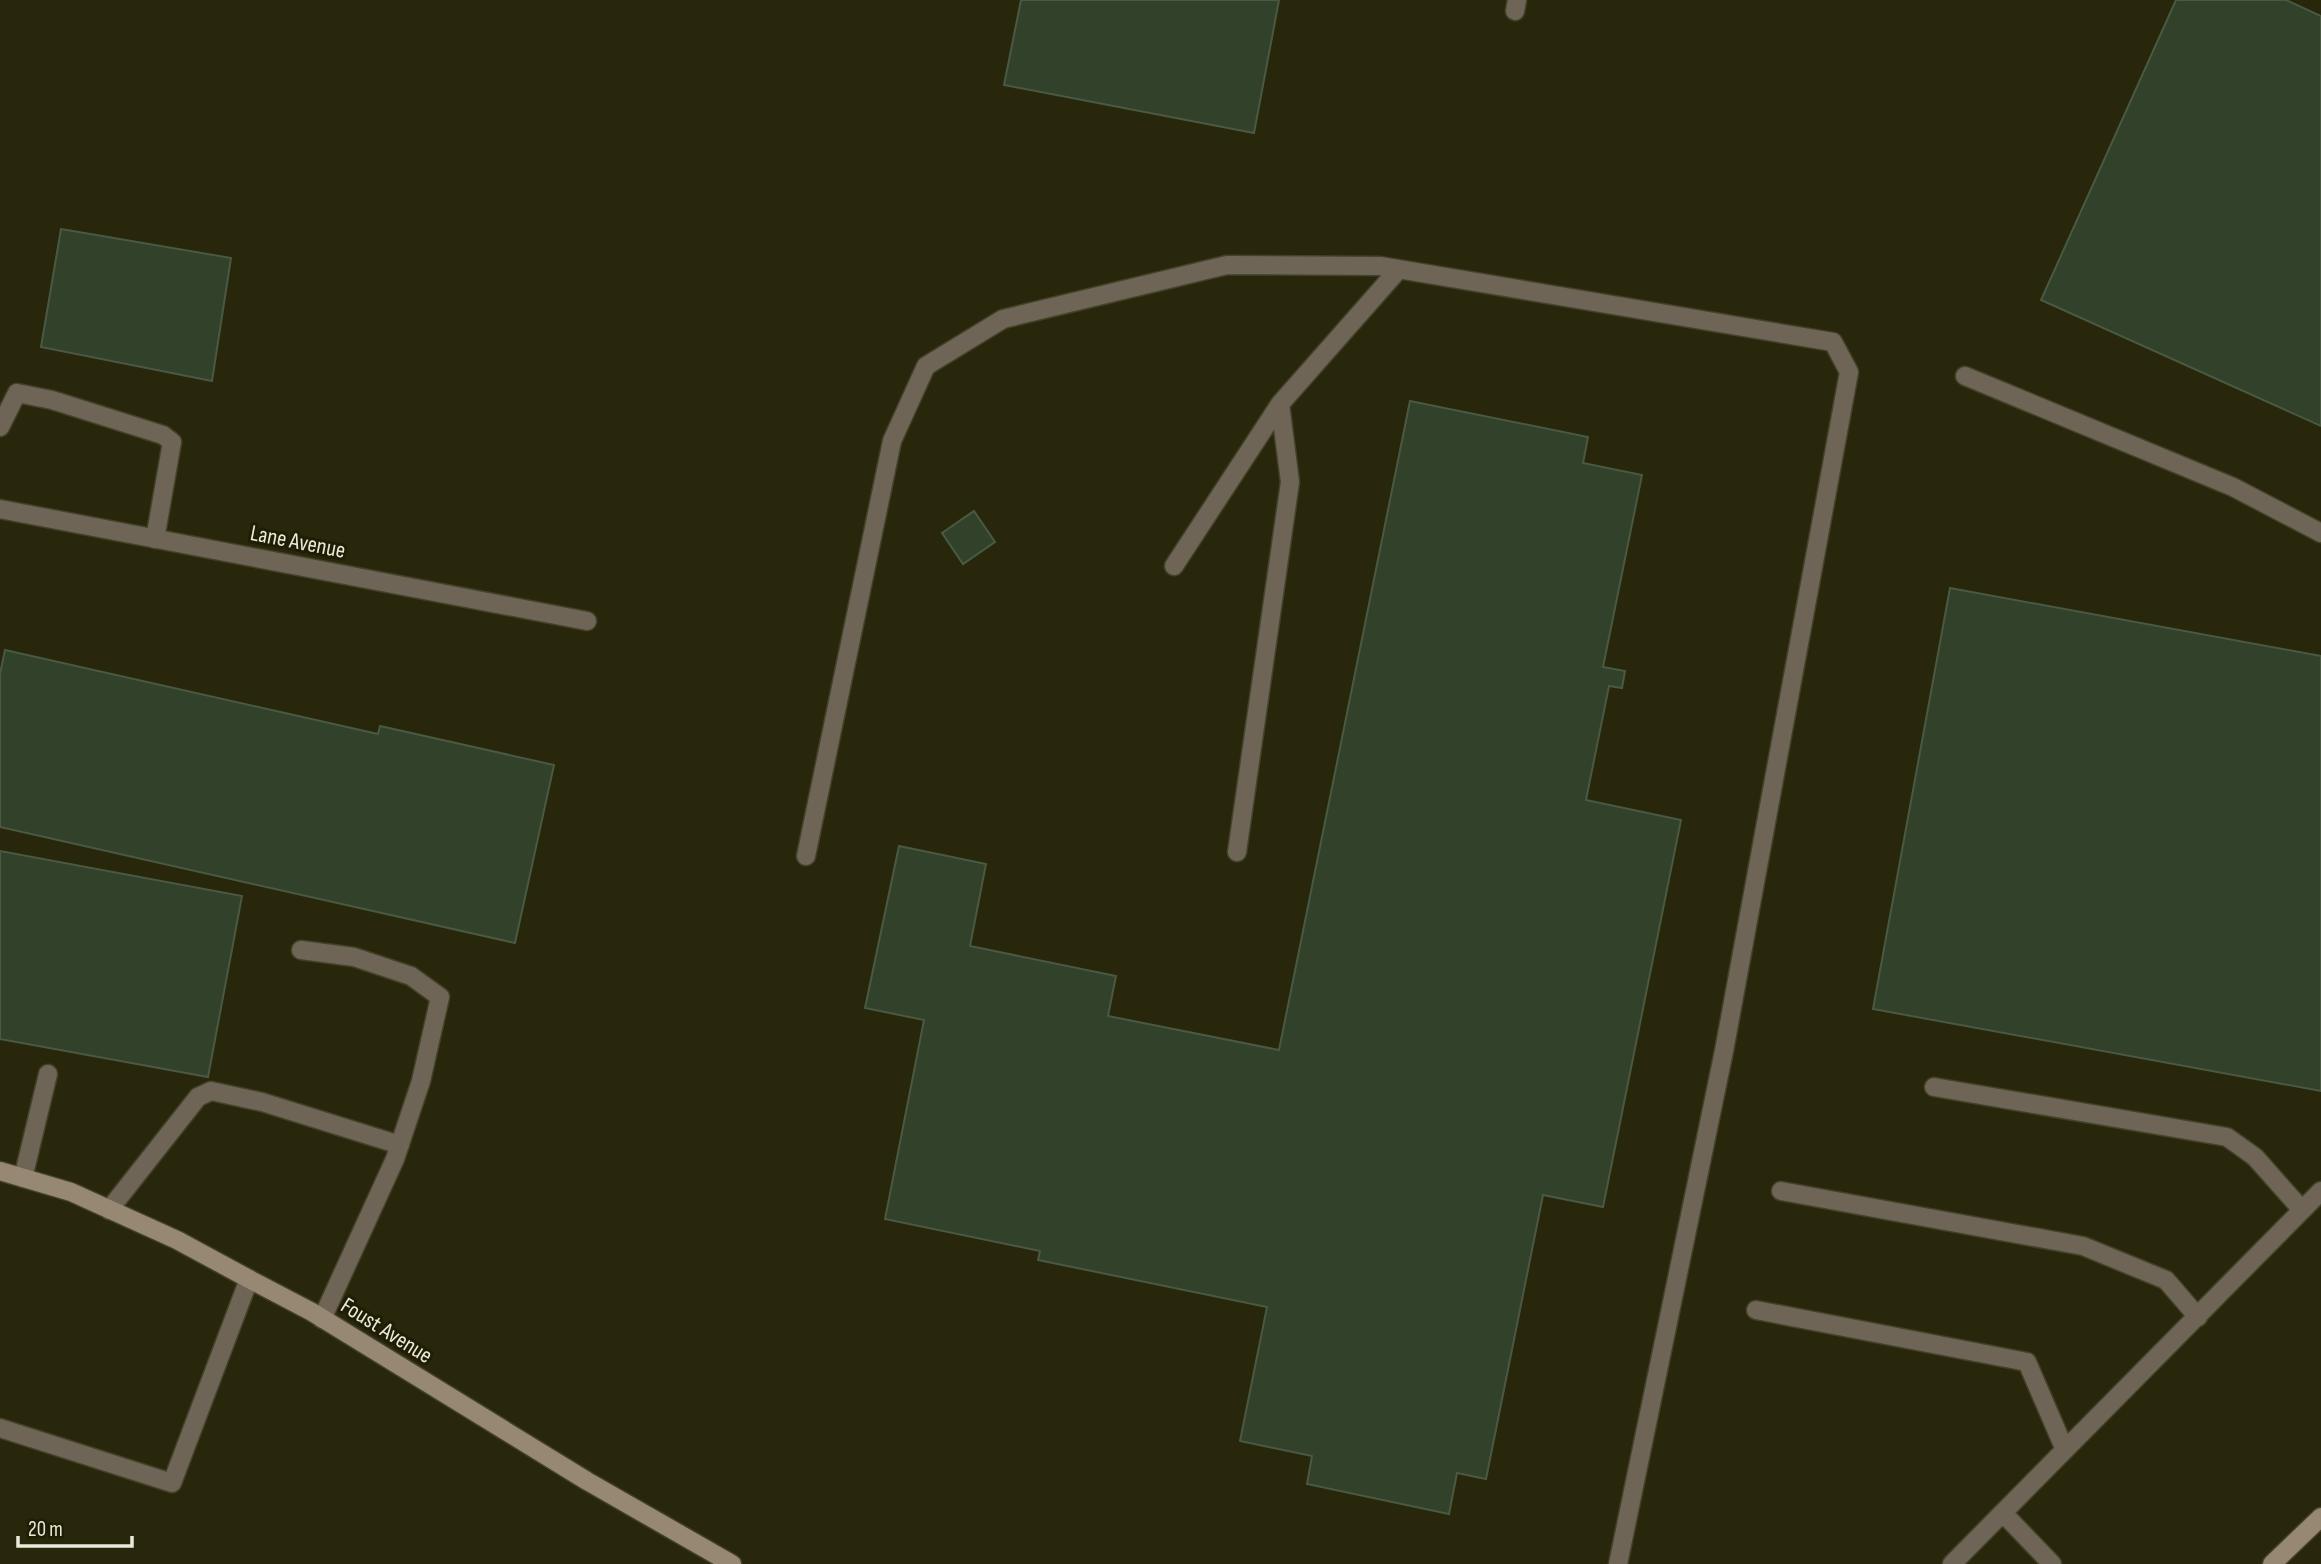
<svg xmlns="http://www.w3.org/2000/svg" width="2321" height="1564" font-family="'Sofia Sans Condensed',sans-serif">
<rect width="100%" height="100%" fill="#28270c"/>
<!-- building -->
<path fill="#32412a" stroke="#4a5941" stroke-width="2" d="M1021,0H1279L1254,133L1004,85Z
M2176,0H2286L2321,16V426L2041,300Z
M61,229L231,258L212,381L41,347Z
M1410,401L1588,437L1583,463L1642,475L1603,667L1625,671L1622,688L1609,686L1586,800L1681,820L1603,1207L1543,1195L1486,1479L1457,1473L1449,1514L1307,1484L1312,1456L1240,1441L1267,1307L1038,1260L1040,1251L885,1219L924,1020L865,1008L899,846L986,864L970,946L1116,976L1108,1016L1279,1050Z
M974,511L995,542L963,564L942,533Z
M1950,588L2321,656V1091L1873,1009Z
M5,650L378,734L380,726L554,765L515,943L0,827V674Z
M0,851L242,896L208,1077L0,1039Z"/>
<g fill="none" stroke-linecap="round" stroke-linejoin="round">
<!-- lane casing -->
<g stroke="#434229" stroke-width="21">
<path id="lane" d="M1515,11L1517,0
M1965,376L2233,487L2321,533
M0,427L17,393L52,400L163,435L172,442L155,539
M1174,566L1280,404
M1237,852L1290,482L1280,404L1399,269
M806,856L892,441L926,366L1003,319L1227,265L1380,266L1833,342L1849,372L1724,1051L1618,1564
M301,950L354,957L411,976L440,997L421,1081L395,1159L322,1319
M1934,1087L2227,1137L2255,1157L2302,1210
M23,1178L48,1074
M1781,1191L2083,1246L2166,1280L2198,1317
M109,1210L198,1097L211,1091L262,1102L400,1145
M1756,1310L2027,1362L2065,1450
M0,1428L172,1483L249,1279
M2003,1513L2052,1564
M1952,1564L2321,1191"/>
</g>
<!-- street casing -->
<g stroke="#434229" stroke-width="21">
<path id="street" d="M0,509L587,621"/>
</g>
<!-- secondary casing -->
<g stroke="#434229" stroke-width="21">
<path id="secondary" d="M0,1171L71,1192L177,1240L249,1279L312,1312L587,1481L732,1564
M2272,1564L2321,1517"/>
</g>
<!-- lane -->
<use href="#lane" stroke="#6e6557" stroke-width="18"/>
<!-- street -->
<use href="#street" stroke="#6e6557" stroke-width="18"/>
<!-- secondary -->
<use href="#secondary" stroke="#978873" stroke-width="18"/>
</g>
<g text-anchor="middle" stroke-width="6" stroke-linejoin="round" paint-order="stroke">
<!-- street labels -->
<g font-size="23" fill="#ebeada" stroke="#1f1d03">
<text transform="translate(298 541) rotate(11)" y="8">Lane Avenue</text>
<text transform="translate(387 1330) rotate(32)" y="8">Foust Avenue</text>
</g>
</g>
<!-- scale -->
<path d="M18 1536v10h114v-10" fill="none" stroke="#ebeada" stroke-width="3.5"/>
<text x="28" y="1536" font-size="21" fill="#ebeada" stroke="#1f1d03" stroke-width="5" paint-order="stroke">20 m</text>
</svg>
